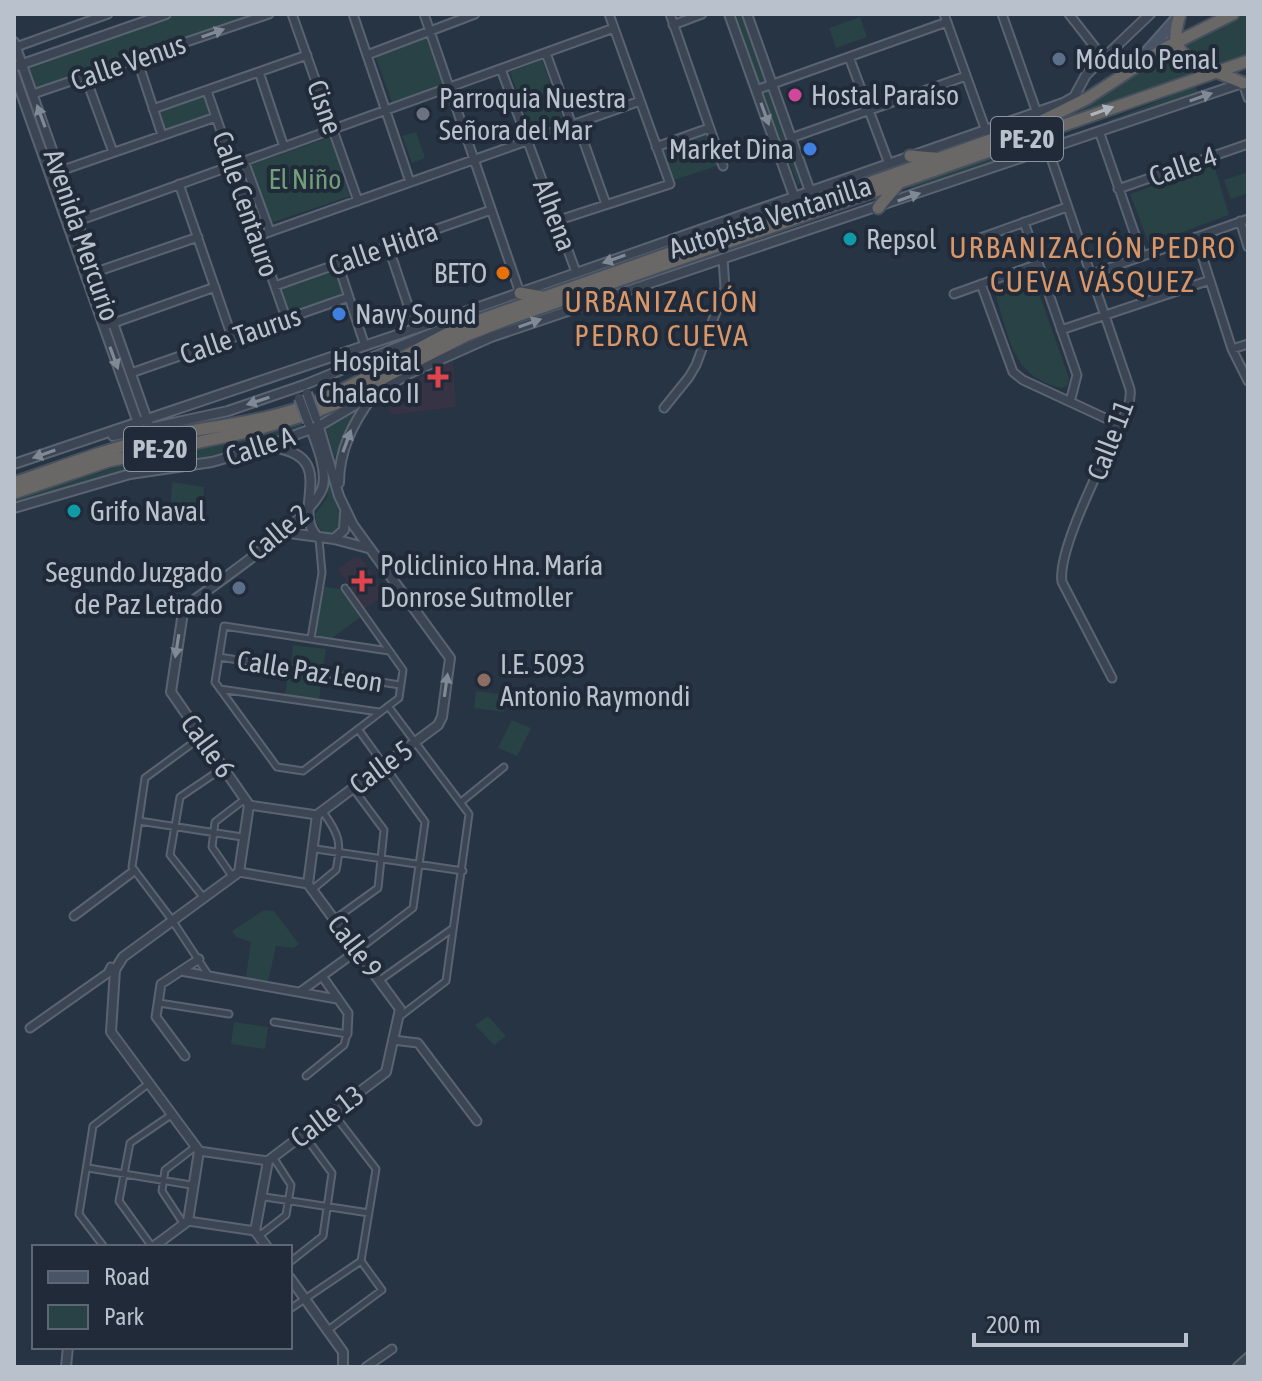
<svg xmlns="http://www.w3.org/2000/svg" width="1262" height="1381" font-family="'Asap Condensed',sans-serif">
<rect width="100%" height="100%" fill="#273444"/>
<!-- medical -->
<path fill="#353344" d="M453,360L456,407L390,415L388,395Z
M355,557L361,558L386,593L365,609L338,569Z"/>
<!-- green -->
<path fill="#294245" d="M179,14H257L35,88L28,67Z
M736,14H744L766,84L760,85Z
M1243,14H1248V56C1219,66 1209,66 1183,49V44Z
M860,17L867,37L836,48L829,28Z
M426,38L443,84L392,102L375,56Z
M1165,54L1184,71L1194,75L1055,125L1053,123Z
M542,60L563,118L530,129L510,72Z
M1195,86L1198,92L1110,123L1109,120C1139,110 1166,97 1195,86Z
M767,91L770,92L803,182L798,185L763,95Z
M206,93L214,116L163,133L156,109Z
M707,128L720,165L671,181L659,145Z
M416,132L425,158L412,163L402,136Z
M1054,136L1055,141L901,196L915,184Z
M330,137L350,196L271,223L251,165Z
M1214,165L1229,215L1149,244L1130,194Z
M1248,172V193L1231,199L1224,180Z
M336,265L347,298L286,318L277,285Z
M1033,276L1069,378L1068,385L1062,388C1010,377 1008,333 994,289Z
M354,413L336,455L334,456L326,428Z
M300,423L303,428L232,453L128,471L14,504V500L126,464Z
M330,475L342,520L340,526L331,534C320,532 316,526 315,514L327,498Z
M172,482L204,487L203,507L171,503Z
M321,586L345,590L363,615L331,639L313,636Z
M293,645L326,649L323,669L291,665Z
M288,673L322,678L319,700L285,695Z
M476,691L506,695L504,712L474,708Z
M512,720L531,728L517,756L498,748Z
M264,910L274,911L299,944L294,948L276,946L268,982L246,977L251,942L236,937L232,931Z
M488,1016L506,1036L494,1045L475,1025Z
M234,1022L268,1027L265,1049L231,1044Z"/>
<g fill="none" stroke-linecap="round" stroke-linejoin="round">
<!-- pedestrian casing -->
<g stroke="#5a6371" stroke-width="9">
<path id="pedestrian" d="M345,588L403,670L399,698L303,771L277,767L215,682L224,626L389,651
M311,638L322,573L319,539
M219,657L400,685
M220,689L379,712
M388,706L469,814L446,981L399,1017
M358,729L425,822L413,908L358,950
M201,737L145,778L132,867L172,920L209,976
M461,802L504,767
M139,821L242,837
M316,849L463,871
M232,876L212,847L215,822L245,799
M313,889L336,870C342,843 339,834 323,812
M203,897L170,855L180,797L223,768
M335,919L378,888L384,830L355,791L351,790
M380,980L452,929
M159,1003L229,1014
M274,1022L347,1034L344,1045L306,1076
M88,1168L191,1185
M265,1197L369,1213
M183,1223L162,1191L165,1170L195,1147
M259,1236L286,1215L291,1185L273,1157
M150,1244L119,1201L130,1143L171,1115
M104,1247L79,1214L93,1126L148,1084
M290,1262L323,1236L332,1173L304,1135
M290,1309L361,1261L376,1169L333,1113
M328,1330L382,1290L361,1261"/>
</g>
<!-- minor casing -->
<g stroke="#5a6371" stroke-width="11">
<path id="minor" d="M292,14L358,201
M353,14L410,182
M424,14L520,293
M670,14L723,166
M944,14L986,131
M1002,14L1037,113
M1069,14L1104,59
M673,25L702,14
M16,47L108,14
M546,53L572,125
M367,55L475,14
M849,57L889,164
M137,59L162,135
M501,69L576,272
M259,72L284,147
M85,76L113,152
M1243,83L1248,98
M756,90L947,22
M207,91L286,318
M33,94L269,14
M153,109L307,55
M577,123L606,204
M1099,131L1142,255
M791,138L966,76
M656,147L709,128
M1048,149L1130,389C1132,404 1123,417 1117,430C1103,463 1057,550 1062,582L1112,678
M244,161L270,232
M60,171L216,117
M179,184L232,337
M1118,189L1248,144
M78,221L614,28
M556,221L670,184L609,14
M1240,221L1248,247
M1024,222L1077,375L1070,402
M258,236L640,101
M1196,237L1232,349L1248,381
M388,246L416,329
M958,246L1067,207
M338,264L365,346
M90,274L198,237
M1092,274L1248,219
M981,284L1013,372L1023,380L1120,425
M275,286L491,210
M954,294L1038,264
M108,325L215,287
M1061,330L1210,280
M1232,349L1248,344
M131,373L349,297
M664,408L689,377L696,365L725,288L723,258
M249,805L317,815
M239,872L308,884
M74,916L134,871
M181,971L337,999
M322,976L348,1013L347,1034
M300,992L358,950
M30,1028L108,973L111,967L115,970
M393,1040L418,1043L477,1121
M185,1056L156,1017L161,984L199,959
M199,1151L268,1161
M188,1221L255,1231
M366,1367L392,1349
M1237,1367L1248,1357"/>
</g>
<!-- tertiary casing -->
<g stroke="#5a6371" stroke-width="12">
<path id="tertiary" d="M729,14L800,213
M747,14L811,194
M14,42L150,428
M14,67L166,14
M14,73L139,426
M113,436L228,411L304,385L447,327L456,316
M271,447C343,456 288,512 319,538
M14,464L456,315L1063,103L1074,97L1086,75L1150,14
M339,483C339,450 353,423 372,397
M14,508L130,474L212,462L261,448L319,426L410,373L491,337L1248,81
M282,532L334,539L368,548
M334,539L344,530L345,513
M153,1247L188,1221L199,1151L111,1032L115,970L123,957L239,872L249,805L171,692L183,612L185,607C214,584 315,518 323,486C327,468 316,443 310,426
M267,1247L255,1231L268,1161L386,1072L400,1009L308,884L317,815L438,725L442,717L450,658L353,525L339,496L318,424
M290,1278L343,1352V1367
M66,1367L68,1347"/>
</g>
<!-- secondary casing -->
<g stroke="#5a6371" stroke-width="14">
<path id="secondary" d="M1139,61L1179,16"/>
</g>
<!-- trunk casing -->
<g stroke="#46505e" stroke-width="15">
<path id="trunk" d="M1180,14C1178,22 1175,31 1176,39C1178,63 1223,73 1243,83
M910,156L934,158
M878,208L898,184
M520,293L542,297
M14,483C61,467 106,449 154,438C208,426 265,423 316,402C367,381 413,349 463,326L1036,124L1088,98L1165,48L1233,14
M14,493L109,461L247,432L309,414L353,397L385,377L467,335L511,318L1248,61"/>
</g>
<!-- pedestrian -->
<use href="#pedestrian" stroke="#3b4553" stroke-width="5"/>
<!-- minor -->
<use href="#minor" stroke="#3b4553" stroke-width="7"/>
<!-- tertiary -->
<use href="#tertiary" stroke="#3b4553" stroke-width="8"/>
<!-- secondary -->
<use href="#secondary" stroke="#495466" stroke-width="10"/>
<!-- trunk -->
<use href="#trunk" stroke="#696866" stroke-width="11"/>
<!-- tertiary-bridge casing -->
<g stroke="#5a6371" stroke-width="12" stroke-linecap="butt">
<path id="tertiary-bridge" d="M307,393L316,418
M299,398L308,422"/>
</g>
<!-- tertiary-bridge -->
<use href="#tertiary-bridge" stroke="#3b4553" stroke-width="8"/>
</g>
<!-- one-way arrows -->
<defs><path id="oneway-solid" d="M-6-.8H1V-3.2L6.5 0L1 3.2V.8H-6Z" transform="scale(2)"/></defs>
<g fill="#808996">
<use href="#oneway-solid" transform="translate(213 33) rotate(-19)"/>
<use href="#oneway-solid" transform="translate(1201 97) rotate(-19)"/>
<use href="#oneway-solid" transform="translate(765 114) rotate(70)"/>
<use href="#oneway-solid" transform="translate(41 116) rotate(-110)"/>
<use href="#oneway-solid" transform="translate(909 197) rotate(-19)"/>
<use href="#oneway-solid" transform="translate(614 259) rotate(161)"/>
<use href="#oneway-solid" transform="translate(530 323) rotate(-19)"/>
<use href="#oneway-solid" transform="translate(114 358) rotate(70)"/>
<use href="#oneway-solid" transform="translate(258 401) rotate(162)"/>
<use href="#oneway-solid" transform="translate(347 441) rotate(-70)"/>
<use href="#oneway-solid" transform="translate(44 454) rotate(161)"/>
<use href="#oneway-solid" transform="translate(177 646) rotate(99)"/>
<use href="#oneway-solid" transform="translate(446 685) rotate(-82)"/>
</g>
<use fill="#adb4be" href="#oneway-solid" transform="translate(1102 111) rotate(-20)"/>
<!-- markers -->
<g fill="#5c6f8a" stroke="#202a39" stroke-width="3">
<circle cx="1059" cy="59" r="8"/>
<circle cx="239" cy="588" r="8"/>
</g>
<circle fill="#d1479c" stroke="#202a39" stroke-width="3" cx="795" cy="95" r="8"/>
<circle fill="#6b7280" stroke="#202a39" stroke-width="3" cx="423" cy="114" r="8"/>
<g fill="#3f7fe0" stroke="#202a39" stroke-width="3">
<circle cx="810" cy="149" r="8"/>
<circle cx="339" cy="314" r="8"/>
</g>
<g fill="#0f9aa8" stroke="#202a39" stroke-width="3">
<circle cx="850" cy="239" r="8"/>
<circle cx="74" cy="511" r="8"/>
</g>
<circle fill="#e8710a" stroke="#202a39" stroke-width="3" cx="503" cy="273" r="8"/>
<g fill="#e0444e" stroke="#202a39" stroke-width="3">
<path d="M434 365h8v8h8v8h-8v8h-8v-8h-8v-8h8z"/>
<path d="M358 569h8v8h8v8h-8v8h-8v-8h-8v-8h8z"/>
</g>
<circle fill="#8d6e63" stroke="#202a39" stroke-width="3" cx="484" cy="680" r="8"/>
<g text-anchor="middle" stroke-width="8" stroke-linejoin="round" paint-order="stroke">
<!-- shield labels -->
<g fill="#202a39" stroke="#8b94a1" stroke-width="2">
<rect x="991" y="117" width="72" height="44" rx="6"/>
<rect x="124" y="427" width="72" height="44" rx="6"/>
</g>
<g font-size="26" font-weight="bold" fill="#b9c1cd">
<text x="1027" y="148">PE-20</text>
<text x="160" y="458">PE-20</text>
</g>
<!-- poi labels -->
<g font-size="28" fill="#b9c1cd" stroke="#202a39" text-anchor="start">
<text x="1075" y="69">Módulo Penal</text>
<text x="811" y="105">Hostal Paraíso</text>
<text x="439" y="108">Parroquia Nuestra<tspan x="439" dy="32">Señora del Mar</tspan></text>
<text x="794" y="159" text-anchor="end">Market Dina</text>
<text x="866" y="249">Repsol</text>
<text x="487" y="283" text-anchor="end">BETO</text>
<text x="355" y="324">Navy Sound</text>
<text x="420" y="371" text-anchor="end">Hospital<tspan x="420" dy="32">Chalaco II</tspan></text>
<text x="90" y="521">Grifo Naval</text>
<text x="380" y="575">Policlinico Hna. María<tspan x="380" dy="32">Donrose Sutmoller</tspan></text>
<text x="223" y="582" text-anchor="end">Segundo Juzgado<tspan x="223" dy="32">de Paz Letrado</tspan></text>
<text x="500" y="674">I.E. 5093<tspan x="500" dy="32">Antonio Raymondi</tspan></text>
</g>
<!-- street labels -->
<g font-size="28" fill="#b9c1cd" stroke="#202a39">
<text transform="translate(128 62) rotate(-19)" y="10">Calle Venus</text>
<text transform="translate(325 107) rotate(71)" y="10">Cisne</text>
<text transform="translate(1183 166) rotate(-19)" y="10">Calle 4</text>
<text transform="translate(246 204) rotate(71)" y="10">Calle Centauro</text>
<text transform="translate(555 215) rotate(69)" y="10">Alhena</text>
<text transform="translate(770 217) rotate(-18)" y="10">Autopista Ventanilla</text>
<text transform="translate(82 235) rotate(71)" y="10">Avenida Mercurio</text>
<text transform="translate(383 248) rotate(-19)" y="10">Calle Hidra</text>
<text transform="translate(240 335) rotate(-19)" y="10">Calle Taurus</text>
<text transform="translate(1110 440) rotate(-69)" y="10">Calle 11</text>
<text transform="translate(260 446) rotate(-18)" y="10">Calle A</text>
<text transform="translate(278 532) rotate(-40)" y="10">Calle 2</text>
<text transform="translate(310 671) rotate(9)" y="10">Calle Paz Leon</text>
<text transform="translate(208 746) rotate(54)" y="10">Calle 6</text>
<text transform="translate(381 767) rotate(-36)" y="10">Calle 5</text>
<text transform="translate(355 946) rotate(53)" y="10">Calle 9</text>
<text transform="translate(327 1116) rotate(-37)" y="10">Calle 13</text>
</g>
<!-- park labels -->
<g font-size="28" fill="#6f9e79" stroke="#202a39">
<text x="305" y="189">El Niño</text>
</g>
<!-- neighbourhood labels -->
<g font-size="30" letter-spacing="2" fill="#d89768" stroke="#202a39">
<text x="1093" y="258">URBANIZACIÓN PEDRO<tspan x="1093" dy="34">CUEVA VÁSQUEZ</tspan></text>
<text x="662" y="312">URBANIZACIÓN<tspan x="662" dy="34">PEDRO CUEVA</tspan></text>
</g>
</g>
<!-- border -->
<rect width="1262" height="1381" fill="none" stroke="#b9c1cd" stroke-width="32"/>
<!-- legend -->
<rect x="32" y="1245" width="260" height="104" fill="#202a39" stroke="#5d6674" stroke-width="2"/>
<rect x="48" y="1271" width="40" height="12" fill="#495466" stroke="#5d6674" stroke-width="2"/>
<text x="104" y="1285" font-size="24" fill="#b9c1cd">Road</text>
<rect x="48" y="1305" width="40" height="24" fill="#294245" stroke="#5d6674" stroke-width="2"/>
<text x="104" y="1325" font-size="24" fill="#b9c1cd">Park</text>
<!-- scale -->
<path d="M974 1333v12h212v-12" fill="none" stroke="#b9c1cd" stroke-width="4"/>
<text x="986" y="1333" font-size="24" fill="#b9c1cd" stroke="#202a39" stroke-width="6" paint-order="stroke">200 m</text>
</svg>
